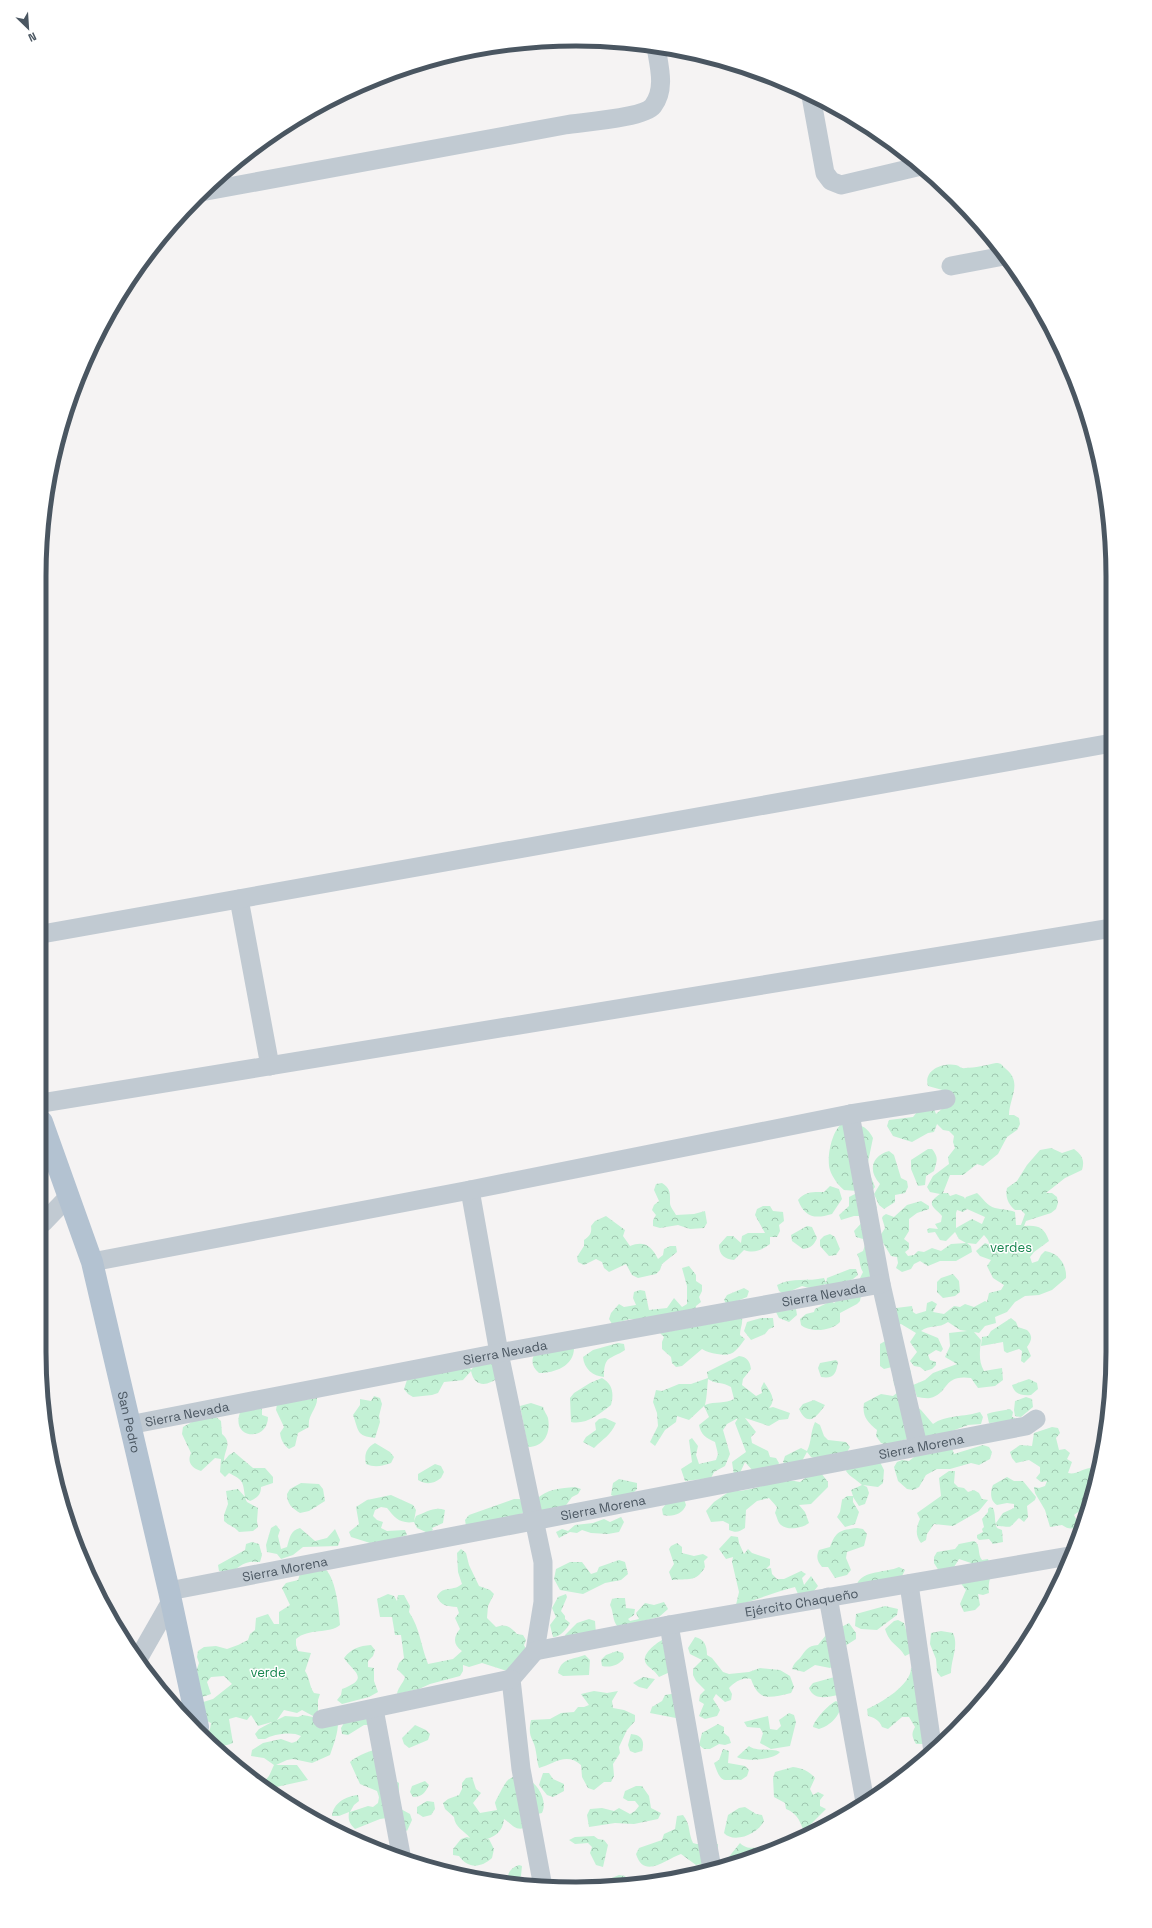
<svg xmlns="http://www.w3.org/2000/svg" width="1152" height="1928" font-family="'Space Grotesk',sans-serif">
<defs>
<pattern id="forest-crowns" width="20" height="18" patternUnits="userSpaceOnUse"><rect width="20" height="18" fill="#c3f1d5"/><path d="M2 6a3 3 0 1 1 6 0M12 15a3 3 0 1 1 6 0" fill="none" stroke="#a0c6b0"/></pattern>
</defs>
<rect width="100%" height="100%" fill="#f5f3f3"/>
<!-- forest -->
<path fill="url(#forest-crowns)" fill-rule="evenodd" d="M996,1063C1002,1063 1001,1065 1006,1069C1023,1083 1009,1099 1009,1115H1014L1019,1118L1020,1124L1017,1130L1007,1137L998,1154L983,1166L977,1164L963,1175H950L943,1193H948L950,1196L956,1194L964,1197L965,1199L966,1197L977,1193C983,1198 987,1206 995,1208C1002,1210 1008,1209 1015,1212L1016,1225H1021L1025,1214L1021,1210H1015C1008,1204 1005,1196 1007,1188L1017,1181L1027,1165L1040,1150L1051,1148L1062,1153L1074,1149C1082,1155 1085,1160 1082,1170L1065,1178L1046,1193H1052L1057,1197L1058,1203L1056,1209L1051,1213L1026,1221L1024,1226C1037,1225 1044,1226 1049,1241L1034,1252L1030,1257L1032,1263L1038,1261L1041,1255L1045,1251C1059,1253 1067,1265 1066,1278L1052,1290L1039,1295L1025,1296L1015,1302L1007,1312L995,1317L996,1323L985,1326L979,1333L974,1332L981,1340C980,1350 978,1361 984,1371L1002,1368L1003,1380L995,1386L978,1388L971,1378C942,1374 949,1394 930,1398C926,1399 920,1397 917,1397L913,1385L925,1380L933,1373L957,1364L945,1357L950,1346L949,1333L967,1331L960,1330L948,1322C939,1329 929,1324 921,1331L938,1338L943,1349L941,1352L936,1350L928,1355L930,1360L936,1362V1365L932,1369L925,1371L920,1367L914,1366L910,1361L917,1352L910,1342L916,1333L901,1324L895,1326L893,1314L896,1308L912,1306L913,1312L916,1314L926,1311L927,1303L932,1301L937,1304L933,1312L944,1314L954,1306L960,1307L965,1304L974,1307L985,1301L987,1302L989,1293L1001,1290L1004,1285L993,1278L987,1266L991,1260L980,1256L976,1251L985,1243L990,1245L988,1240L984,1235L976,1244L967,1243L971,1246L972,1252L956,1261H940L928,1266L920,1261L914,1264L911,1269L902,1272L896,1268L898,1263L897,1257L891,1256L882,1241L881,1268L864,1281L860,1278L863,1272C859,1266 861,1261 857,1254L863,1251L865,1245L863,1239L856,1237L854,1231L867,1217L880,1236L885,1228L882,1218L883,1216L886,1214L894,1217L907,1205L921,1201L929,1206V1209L917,1213L909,1219V1231L904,1239L909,1243V1249L905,1252L908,1256L914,1255L918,1251L924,1252L932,1248L941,1251L951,1244L966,1243L959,1239L955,1232L946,1241L940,1240L935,1232L928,1233L927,1230L929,1228L938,1229L935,1224L941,1222L942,1216C935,1207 924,1205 940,1194L930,1192L927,1187L933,1176L949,1164L948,1157L955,1148L953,1142L954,1136L949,1131L943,1130L937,1124L934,1132L928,1133L912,1142L893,1136L887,1126L889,1120L913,1117L917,1112L934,1109L936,1114L950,1102L946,1091L928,1086C923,1070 943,1062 956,1065C960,1066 961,1069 965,1068C975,1068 986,1065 996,1063ZM967,1209L985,1217L982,1224L972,1219L956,1228V1213L957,1210L963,1212Z
M843,1123C857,1124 866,1124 873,1138L867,1167L875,1187L871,1192L844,1190C839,1186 832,1177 830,1170C826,1158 832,1129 843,1123Z
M928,1149H932C939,1158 937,1160 934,1171L926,1176L925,1185L918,1186L911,1169V1160Z
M889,1151L894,1155L901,1178L907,1181L908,1187L905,1193L895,1195V1202L884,1209L879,1205L874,1194L880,1184C868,1171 871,1156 889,1151Z
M662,1183C671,1189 670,1193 670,1203C670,1207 674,1211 676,1215L694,1214L705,1211L707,1223L704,1228L690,1229L678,1225L660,1228L653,1226V1220L656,1215L652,1210L654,1205L659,1201L654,1190L656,1184Z
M830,1186L839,1189L842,1199L832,1214C815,1219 805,1218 798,1200C805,1191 814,1192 824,1192Z
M857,1193L875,1202L877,1208L863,1216H854L841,1220L839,1215L849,1206V1197Z
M763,1206H770L773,1211L783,1212L784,1221L779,1225L780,1231L777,1237H770V1244C762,1250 754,1254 744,1250L734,1260C725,1259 719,1255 719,1245L727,1236H733L741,1243L742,1236L748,1233H765L755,1215L757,1209Z
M606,1216L625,1230L623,1236L630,1246C645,1240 652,1247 658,1259L663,1255L664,1249L670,1246H676L677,1252L662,1264L660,1270L656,1274L638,1278L632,1275L626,1264L609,1272L604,1268L602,1262L596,1259L584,1265L578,1262L577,1257L584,1246V1240C590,1236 592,1233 591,1226L595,1221Z
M807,1226L812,1227L817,1238C814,1245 811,1248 803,1249L792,1241L791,1235Z
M830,1234L835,1237L840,1249L836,1255L829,1256L820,1246V1240L824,1236Z
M689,1266L696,1275V1281L702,1285V1291L699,1297L701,1302L696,1306L695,1312L643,1319H630L612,1324L609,1319L611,1313L619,1304L624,1307L636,1305L633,1298L634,1292L640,1290L645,1291L649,1310L667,1308L674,1298L682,1307L687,1304V1286L682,1268Z
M850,1269H856L858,1275L853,1279L830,1288L825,1284L816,1290L802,1286L784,1294L779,1291L777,1285C793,1277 808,1282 824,1278L826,1283L827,1278Z
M953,1274L959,1281L960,1292L955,1296L943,1298L937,1292V1282L941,1278Z
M744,1288L749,1291L747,1297L727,1305L724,1300L727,1295Z
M861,1295L860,1301L857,1304L840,1313V1322C832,1331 810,1333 801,1325L800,1319L806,1314L814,1312L815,1309L831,1301L834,1303L839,1299Z
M796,1309L797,1315L789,1322L779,1318L776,1312Z
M742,1318C743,1324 740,1328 740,1335L745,1339C736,1351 733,1357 717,1354C711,1353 707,1352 702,1349L682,1366L676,1367L672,1363L671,1357L662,1349V1342L664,1337L660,1333Z
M761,1318H773L774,1327L769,1329L765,1334L751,1340L744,1331L747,1322Z
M1011,1318L1016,1322L1018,1327L1027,1330C1033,1336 1032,1340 1027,1347L1031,1356L1024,1363L1021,1361L1022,1351L1019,1349L1007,1353L1004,1351L1003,1342L981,1346L982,1337L988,1336L991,1331Z
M894,1336L911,1372L897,1387L894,1385L892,1367L884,1369L880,1366V1344Z
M618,1343L624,1344L625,1350C610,1360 604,1355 604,1377C593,1376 584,1369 583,1357L593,1350Z
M574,1348C574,1366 555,1373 539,1373C532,1367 530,1360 536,1352Z
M493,1356L499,1377C487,1387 474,1387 471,1371L463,1380H464L444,1382L438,1393L432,1395L413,1397L408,1394L404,1389L408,1377L468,1364L471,1370L479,1361Z
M739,1356C747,1357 750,1361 751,1369L743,1379L742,1385L756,1396L762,1393L761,1388L764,1382C770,1392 777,1399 769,1408L773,1407L790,1413L788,1419L779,1420L769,1426L745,1418L756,1432L751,1437L752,1443L768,1451L770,1457L776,1458L779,1463L776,1469L753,1471L745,1462L740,1473L734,1475L732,1462L746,1452L735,1423L738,1418L727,1424L723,1430L730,1454L725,1466L714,1472L711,1478L685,1481L681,1469L692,1462L689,1440L692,1438L698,1446L696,1455L699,1464L716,1460L718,1454L715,1442C706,1438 701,1435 699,1425L709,1417L704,1406L689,1420L677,1416L676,1422L665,1430L655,1446L650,1442L658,1426L657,1413L653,1402L656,1390L662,1391L679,1384H691L708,1378L707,1372ZM708,1379C715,1384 723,1382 731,1387L734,1399C725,1404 715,1401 705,1405C707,1397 707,1388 708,1379Z
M836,1360L838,1362C836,1374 834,1379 821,1377L818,1368L820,1363Z
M602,1378C613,1384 614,1394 611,1405C600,1414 586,1425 571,1422L570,1398L574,1393L590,1383Z
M1029,1379L1037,1383L1038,1389L1031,1395C1022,1396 1014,1394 1012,1385Z
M898,1392L921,1410L933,1424C945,1415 965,1417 980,1412L983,1417L981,1424L968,1425L936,1437L910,1438L888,1445L881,1443L876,1436L877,1430C867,1422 862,1416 864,1403L881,1394L893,1396Z
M374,1396L380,1398L382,1404L379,1416L380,1422L375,1438C356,1436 359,1431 353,1415L360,1405V1399L371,1401Z
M1026,1397L1032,1399L1033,1407L1021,1417L1015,1416L1014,1410L1015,1401Z
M317,1398C318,1408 307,1415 309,1427L298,1433L295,1446L289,1449C283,1444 281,1440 280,1433L284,1427L276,1410L277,1404Z
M814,1400L825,1405C817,1417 808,1428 799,1409L803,1404Z
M531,1403L543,1407C544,1411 547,1415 548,1418C551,1433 544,1447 528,1447L520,1406Z
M262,1408V1415L268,1417C268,1443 228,1439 241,1410Z
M1010,1409L1013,1412L1012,1417L1015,1418L1016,1421L989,1423L987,1414C995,1411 1001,1411 1010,1409Z
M216,1417L221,1421L222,1434C233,1443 224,1450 224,1461L229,1455L234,1452L253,1468H265L273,1477V1483L261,1487C261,1495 257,1498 250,1501L245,1498L247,1502L258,1508L257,1521L258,1527L253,1531L239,1532C234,1526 229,1526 224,1521V1515L228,1504L226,1491L238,1489L245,1497C243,1481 243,1480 229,1473L225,1477L220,1472L221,1459L215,1458L201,1471C191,1468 187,1462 191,1453L182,1434L183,1427L199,1418Z
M605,1418L616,1423C610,1436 604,1438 594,1448L583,1442L586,1437L596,1430L595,1423L599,1419Z
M815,1422L820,1425L824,1436L828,1440L846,1442L850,1447L847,1452L824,1461L811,1457L807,1452L802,1461L788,1466L783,1462L785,1456L801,1448L807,1451C812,1441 810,1433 815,1422Z
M1052,1427L1058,1428L1060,1433L1056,1438L1059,1450L1065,1449L1070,1453L1067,1459L1072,1462L1068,1473C1076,1475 1082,1469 1090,1468L1091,1474L1094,1477C1091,1492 1088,1506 1074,1515L1080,1526C1073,1529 1069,1530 1062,1525L1050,1527L1045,1510L1035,1493L1034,1487L1039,1488L1045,1486L1047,1481L1041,1482L1036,1478L1040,1473V1467L1029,1460L1016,1463L1012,1458L1010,1452L1020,1445L1032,1446L1034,1433Z
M375,1443L390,1452L394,1457L391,1463C382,1466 375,1468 366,1464C364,1455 366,1448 375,1443Z
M983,1445L989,1447L992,1452L990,1459L979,1465L971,1463L950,1469H937L926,1475L919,1487L913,1490L907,1489L898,1481L894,1467L897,1462L902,1460L909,1461L918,1454L925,1455L934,1448H952L954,1454Z
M879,1460L884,1470L883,1483L878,1487L863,1485L867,1487L869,1493L865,1504L859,1506L853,1497V1502L859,1512L855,1524L845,1527L837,1517L840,1512L842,1500L847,1496H853L851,1490L862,1485C856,1479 850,1477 846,1471L849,1465Z
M435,1464L441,1466L444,1472L441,1478C433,1484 427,1485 418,1480V1474Z
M949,1471H955L954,1483L958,1487L964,1488L968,1492L974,1490L979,1493L982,1499L988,1500L979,1511L953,1526L934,1524L927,1534L926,1540L921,1543C915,1535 916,1528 920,1519L917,1513L941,1496L939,1478Z
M821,1473L828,1482V1487L811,1504L799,1505L805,1512L809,1523C803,1528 788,1531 781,1525C778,1523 777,1517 775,1513L777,1507L769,1498L757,1501L746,1510L745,1528C739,1532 736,1533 729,1530V1524L723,1521L711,1522L706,1511L714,1502L730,1491C754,1493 775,1476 800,1482L809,1475Z
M1007,1477L1014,1481H1023L1036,1497L1035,1500L1027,1506L1028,1517L1024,1522L1019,1518C1007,1529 1015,1527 997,1526L996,1523L1003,1513L1014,1508V1504L1007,1503L997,1505C990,1501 990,1492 993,1485Z
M619,1479L637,1483V1489L633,1493L617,1498L611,1495L613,1483Z
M301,1483L319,1484L323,1489L325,1501L309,1511L300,1513C292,1508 287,1504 287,1494L290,1489Z
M575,1487L581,1489L578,1494L572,1497L564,1508L542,1517L536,1500C546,1489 561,1488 575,1487Z
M391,1495L413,1505L416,1510L414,1521L416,1516C426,1512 435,1506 445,1510L443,1523L432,1528L433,1530L428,1533L417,1528L414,1522C400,1524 395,1518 387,1508L381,1507L375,1510L373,1516L377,1520L383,1522L381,1528L387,1531L405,1530L407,1535L389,1541L370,1543L351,1537L349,1532L359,1524L356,1507L367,1500Z
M514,1499H520L525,1512L502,1521L466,1526L465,1520L469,1515Z
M684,1499L686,1505C682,1515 672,1517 663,1515L662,1509L666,1504Z
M990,1507L993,1508C996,1515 994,1521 997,1528L1002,1530L1003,1542L993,1544L989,1539L979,1540L977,1538V1535L983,1532L982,1529L984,1527L982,1519L988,1512V1509Z
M621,1517L624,1522L619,1532L608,1534L591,1533L582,1530L577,1533L570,1532L559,1538L556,1532L562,1529L568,1531L575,1525L593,1523L604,1519L610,1522Z
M276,1525L280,1530L278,1536L281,1549L287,1547C290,1537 290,1531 300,1528L315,1541L327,1538L335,1529L340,1540L338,1546L303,1547L293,1555L281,1559L277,1554L267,1552L266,1545L271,1528Z
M857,1528L863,1529L867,1534L864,1546L847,1552L846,1558L851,1570L847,1575L835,1578L828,1567H822C817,1561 816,1557 819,1550L830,1547C836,1531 840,1530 857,1528Z
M731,1536L738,1537L739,1543L744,1554L748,1549L752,1553L770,1559V1565L766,1569L771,1568L772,1574L777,1579H784L801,1571L806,1574L802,1578L804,1585L811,1576L818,1586L814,1591L800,1599L795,1587C775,1592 757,1600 736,1605L739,1592L732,1562L733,1557L726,1559L719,1549Z
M974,1541C981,1544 977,1554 982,1560L988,1559C995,1576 987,1578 989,1593L983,1595L978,1594L980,1605L975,1610L964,1612L960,1604L966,1590L959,1581L971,1563L959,1559L954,1567L939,1571L934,1563V1557L937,1552L955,1549L959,1544Z
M252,1542L259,1544L262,1555L260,1562C255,1562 251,1561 246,1563C235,1567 235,1575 219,1571L218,1565L245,1550L246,1544Z
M677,1543L682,1547V1553L694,1556L703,1554L708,1557L704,1561L705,1567C696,1583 688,1578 672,1580L669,1572L674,1564L669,1549L671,1546Z
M461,1549L466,1553L469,1565L479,1586L490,1590L494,1594L488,1606L487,1618L496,1627C506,1623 510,1627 517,1634L523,1635L526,1640L524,1645L527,1651L507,1671L482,1663L469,1667L463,1665V1671L460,1676L430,1684L419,1689L397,1694C398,1687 403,1684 405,1677L397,1669L399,1663L404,1658L401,1635H395L392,1617H380L377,1599L388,1594L394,1596L397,1601L398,1595H404L410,1606L409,1612C420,1628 421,1647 428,1664L453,1659L462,1651C453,1645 453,1637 460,1629L455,1618L459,1613L457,1607C447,1606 440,1606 437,1596C444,1585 453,1592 462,1584L458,1572L457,1553Z
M619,1560L625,1562L628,1574L621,1580L605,1583L583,1594L560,1590L554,1579L556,1569L570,1562H582L591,1574L597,1572L599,1567Z
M323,1567C336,1576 339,1609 340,1625C330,1634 308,1628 296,1639V1645L298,1651L311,1653L305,1671C310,1678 309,1686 314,1693L320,1694L318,1700V1712L313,1716L302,1710L297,1713L284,1710L277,1720L285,1716L298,1717L303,1715L338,1722C338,1734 334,1743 330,1755L312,1763L293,1759L287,1760L276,1765H297L308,1780L267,1789L257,1783C270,1780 269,1775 274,1765L264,1758L251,1756L252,1750L263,1743L281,1739L292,1743L297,1741L301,1736C292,1731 273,1734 265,1739H258L255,1734L259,1729L272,1722L258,1726L251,1715L247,1720L236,1717L229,1719L233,1743C220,1749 215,1743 206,1735L210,1729L211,1723L205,1720L200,1703L213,1699L232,1684L224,1676L211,1677L207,1682L211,1694L199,1698L197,1669L199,1663L197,1657L198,1651L204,1647L216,1646L227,1649L238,1645L248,1640L250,1634L255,1630L256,1618L268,1614L274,1624H279V1612L290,1605L282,1588L286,1583L298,1580L300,1574Z
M899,1567L905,1570L902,1576L857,1584C863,1570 886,1573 899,1567Z
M566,1594L567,1597L561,1611L565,1616V1619L570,1623C567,1629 560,1637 553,1637L550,1625L556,1617L552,1608L558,1597Z
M616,1598H625L626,1608L635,1609L634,1615L628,1619L630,1621L639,1619L636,1613L645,1603L654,1605L664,1602L668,1609L659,1617L618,1627C612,1621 614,1612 610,1605L612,1599Z
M885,1606L898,1609L897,1615L877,1630L861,1629L855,1626L856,1614Z
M589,1619L595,1621L596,1634L566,1638L565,1635L577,1623Z
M898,1620L904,1623L906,1630L909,1632L911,1653L905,1656C898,1644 890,1645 885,1629L894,1621Z
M849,1623L856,1633V1639L845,1646L835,1665L830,1668L815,1665L804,1672L792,1669C794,1663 796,1662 800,1658C806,1650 807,1646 818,1645L826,1635Z
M941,1631L953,1633C959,1646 951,1659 951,1673L941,1677L937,1672L936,1659L930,1644L931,1633Z
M695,1637C704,1639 707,1645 707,1655L712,1658L723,1672L729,1674L749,1672L760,1668L780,1670L790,1676L794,1687L791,1693C769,1698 759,1702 751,1679C742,1677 735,1682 729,1688L732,1694L731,1700L725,1702L716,1694L713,1699L720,1710L717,1716L705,1719L699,1716L704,1704L699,1701L700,1695L705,1690L696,1681L693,1675V1669L702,1660L690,1654L688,1648Z
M662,1640L670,1672L659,1677C655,1671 651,1669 647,1665C639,1656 655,1644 662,1640Z
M371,1645L375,1650L373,1656L368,1661V1667L374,1668V1681L378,1692L369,1697L342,1704L337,1700L341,1695L342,1689C371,1678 353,1672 344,1658C352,1648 359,1646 371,1645Z
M617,1651L623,1653L624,1658C619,1665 611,1668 602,1666L601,1660L606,1655Z
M585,1655L590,1660L589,1675L563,1676L558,1673C561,1658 572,1660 585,1655Z
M916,1665L923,1744H916C912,1737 911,1734 915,1727L909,1717H902L888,1729L882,1727C879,1720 875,1718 868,1716L867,1709C881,1703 911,1685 911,1668Z
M838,1676V1695C827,1697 814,1701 809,1688L813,1683Z
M643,1677L655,1679L647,1689L639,1687L633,1683Z
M594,1691L607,1693L618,1691L612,1701L613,1708L624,1710L635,1715V1721L627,1730L619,1747L620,1753L613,1764L614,1776L611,1782H604L594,1790L588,1788L582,1777L581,1765C566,1752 554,1764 539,1768C537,1762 537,1757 536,1752C534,1737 527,1739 531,1720L550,1719L561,1713L574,1712L578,1707H584L589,1705L581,1694Z
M671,1694H677L681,1719L650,1713L652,1707L662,1701L665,1695Z
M836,1701L841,1704C841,1715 830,1726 819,1729L813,1727C814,1720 829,1704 836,1701Z
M789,1713L794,1715L796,1722L790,1746L771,1749L760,1743L763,1733L760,1728L747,1727L744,1722L768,1716L770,1729L777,1730L781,1726L779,1720Z
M375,1715L370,1725H364L348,1735L342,1734L341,1728L347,1718Z
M718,1724L724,1727V1733L729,1737L731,1743L725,1745L719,1744L710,1749H704L699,1745L702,1733Z
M415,1725L426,1730L430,1734L428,1740L409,1748L404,1744L402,1738Z
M631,1734C642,1735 645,1741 642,1751L635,1753L630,1751L628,1745Z
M749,1746C756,1752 773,1748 780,1752C774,1760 745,1762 737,1757Z
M383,1747L389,1777L399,1783V1808L410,1814L412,1820L407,1831L387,1818L380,1819L355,1829C349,1823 348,1820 349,1812L339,1816H332C333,1803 346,1796 358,1795L359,1801L354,1805L350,1812L368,1806L373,1807L378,1803L379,1797L377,1791L360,1784L350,1762C357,1755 373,1750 383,1747Z
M723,1749L729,1751L728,1763L745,1766L749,1770L747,1776L741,1780C724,1778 722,1787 714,1763L719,1760Z
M793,1767C802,1768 809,1771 815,1778L810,1789L813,1795L818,1792L824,1795L820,1800V1806L826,1809L809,1826L803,1829C799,1819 796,1813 786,1809L785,1803L774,1797L773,1778L775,1772Z
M543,1773H549L553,1779L564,1784V1791L553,1797L547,1795L539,1785Z
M472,1777L476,1789L481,1793L473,1803L480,1813L497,1810L495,1803C496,1800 505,1783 507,1781C524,1764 551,1795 542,1813L529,1816L527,1827C516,1832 513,1825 504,1819C503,1832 495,1837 481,1841L489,1839L494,1849L492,1858C481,1868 468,1869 459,1856L453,1855V1849L461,1839L467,1837L470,1838C464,1830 455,1828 454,1817L445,1809L443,1803L448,1799L459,1795L462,1789V1783L466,1778Z
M425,1781L429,1785C425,1793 422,1797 413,1797L410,1792L412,1786Z
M636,1786H642L649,1796L651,1808L661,1813L658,1819L634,1824L615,1823L589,1827L587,1815L590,1809L602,1808L614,1811L619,1808L630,1814L635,1811L639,1806L635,1801H628L623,1798L625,1791Z
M427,1801L434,1802L435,1809L431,1815L423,1817L417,1813V1807Z
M745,1807L756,1814L762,1815L764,1821C758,1834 734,1844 724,1833L728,1815L739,1808Z
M683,1815C691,1825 688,1833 693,1843C701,1846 709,1842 718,1844V1850L705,1863L696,1865L681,1854C666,1859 644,1880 636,1854L639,1848L662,1840L664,1834L675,1829L677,1816Z
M594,1836L598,1839L604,1840L608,1845L603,1867L596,1865L590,1853L592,1847L588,1843L575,1844L569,1840L575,1837Z
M740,1843C750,1853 759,1843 772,1851L748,1861L729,1865L728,1858Z
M519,1865L522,1866L521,1876L514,1882H509C506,1873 511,1868 519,1865Z
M619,1875L625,1876L631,1885L597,1888L602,1882Z"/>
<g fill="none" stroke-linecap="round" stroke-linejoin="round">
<!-- minor -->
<g stroke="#c1cad2" stroke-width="19">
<path d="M811,96L825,173L831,181L841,185L917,167"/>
<path d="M201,192C323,170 444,147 565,125C583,122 644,118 653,106C666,89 659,66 656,47"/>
<path d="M951,266L1004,256"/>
<path d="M239,899L270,1066"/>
<path d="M42,934L1112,743"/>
<path d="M42,1103L1112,928"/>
<path d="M850,1114L881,1284L918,1446"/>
<path d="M470,1190L499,1353L543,1562V1602L535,1651L511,1679L521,1769L543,1887"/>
<path d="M43,1223L69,1196"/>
<path d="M92,1262L470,1190L850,1114L946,1099"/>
<path id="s1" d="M129,1425L499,1353L881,1284"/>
<path d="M909,1584L933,1752"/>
<path id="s2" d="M169,1591L1026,1426L1036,1419"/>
<path d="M828,1597L865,1802"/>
<path d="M669,1625L712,1869"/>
<path id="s3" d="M535,1651L669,1625L1069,1556"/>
<path d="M138,1659L170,1603"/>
<path d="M374,1709L402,1860"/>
<path d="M322,1719L511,1679"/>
</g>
<!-- major -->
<path stroke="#b3c2d1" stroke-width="22" id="s4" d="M42,1122L92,1262L169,1591L198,1727"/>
</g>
<g text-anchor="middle" stroke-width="3" stroke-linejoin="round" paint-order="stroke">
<!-- park labels -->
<g font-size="13" fill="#17864f" stroke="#fff">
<text x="1011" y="1252">verdes</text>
<text x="268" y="1677">verde</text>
</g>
<!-- street labels -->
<g font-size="13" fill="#4a5661" stroke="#fff">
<text dy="5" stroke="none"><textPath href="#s1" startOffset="707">Sierra Nevada</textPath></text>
<text dy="5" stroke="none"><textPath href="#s1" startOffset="383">Sierra Nevada</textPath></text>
<text dy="5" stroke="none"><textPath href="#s1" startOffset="59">Sierra Nevada</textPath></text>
<text dy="5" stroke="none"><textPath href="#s4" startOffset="313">San Pedro</textPath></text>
<text dy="5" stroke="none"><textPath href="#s2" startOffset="766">Sierra Morena</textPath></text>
<text dy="5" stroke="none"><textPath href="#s2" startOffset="442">Sierra Morena</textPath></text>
<text dy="5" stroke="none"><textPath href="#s2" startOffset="118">Sierra Morena</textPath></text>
<text dy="5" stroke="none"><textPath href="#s3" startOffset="271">Ejército Chaqueño</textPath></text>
</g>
</g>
<!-- crop -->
<path d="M0 0H1152V1928H0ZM576 46H576A530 530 0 0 1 1106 576V1352A530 530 0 0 1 576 1882H576A530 530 0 0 1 46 1352V576A530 530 0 0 1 576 46Z" fill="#fff" fill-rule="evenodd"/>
<path fill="none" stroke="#4a5661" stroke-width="5" d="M576 46H576A530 530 0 0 1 1106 576V1352A530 530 0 0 1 576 1882H576A530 530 0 0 1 46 1352V576A530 530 0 0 1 576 46Z"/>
<!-- north arrow -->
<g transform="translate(28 28) rotate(155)" stroke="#ffffff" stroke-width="3" paint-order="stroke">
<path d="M0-3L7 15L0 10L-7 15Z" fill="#4a5661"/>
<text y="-6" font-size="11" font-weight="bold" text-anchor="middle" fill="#4a5661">N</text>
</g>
</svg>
